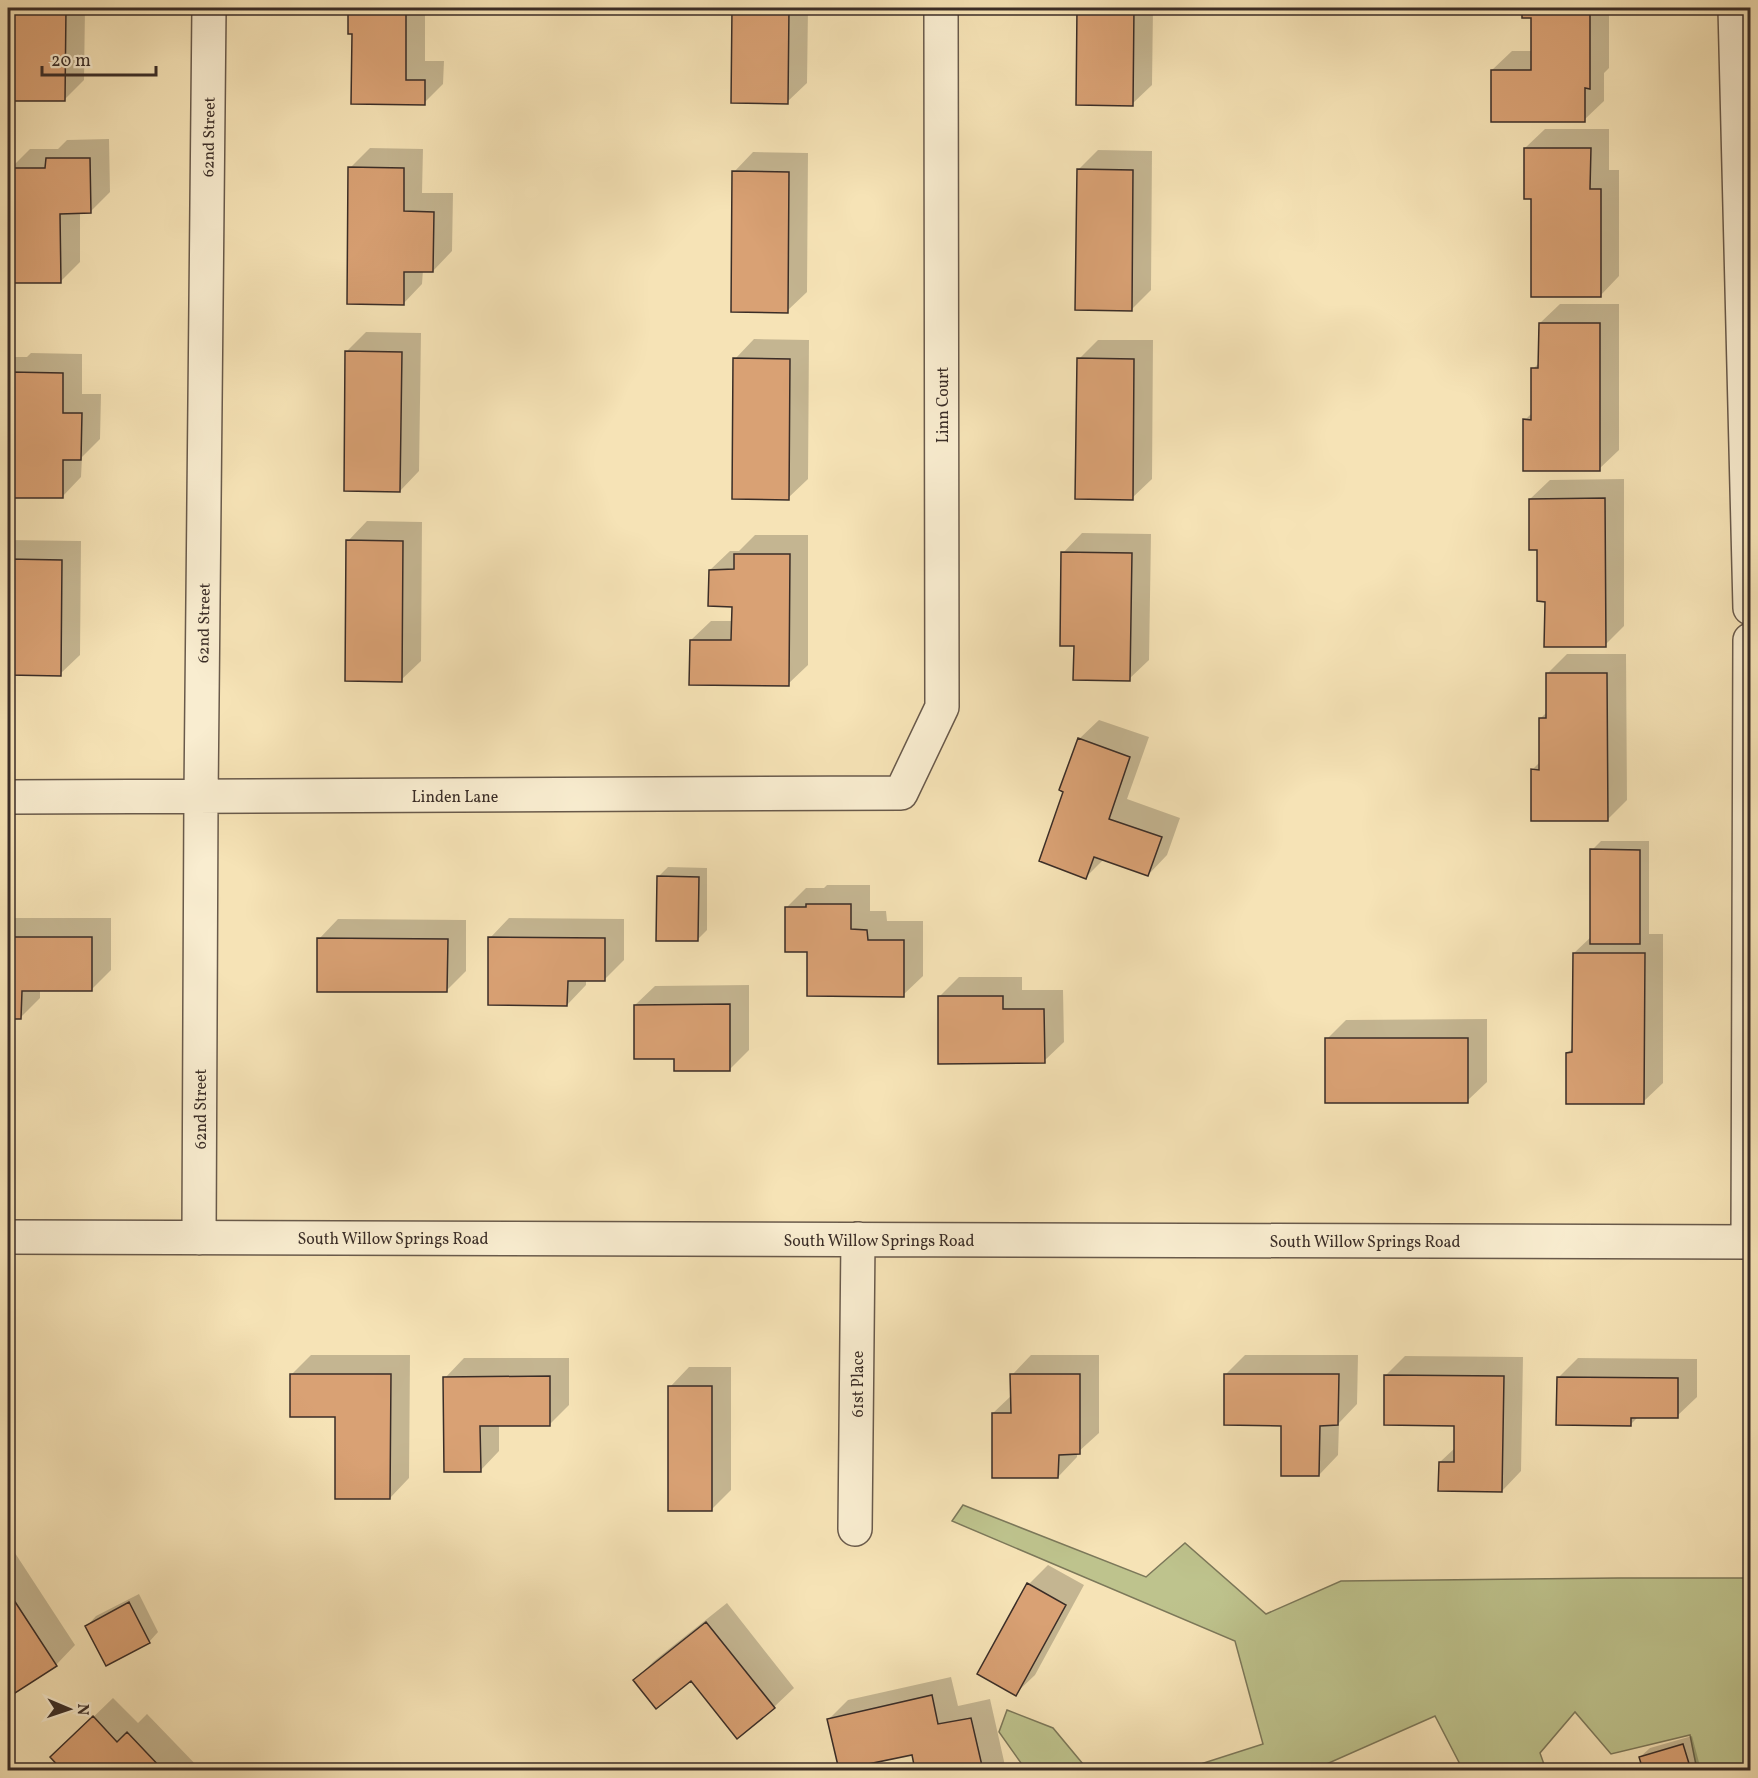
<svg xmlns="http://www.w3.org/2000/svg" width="1758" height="1778" font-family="Vollkorn,serif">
<rect width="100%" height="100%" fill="#f6e3b6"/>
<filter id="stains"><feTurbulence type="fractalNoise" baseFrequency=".00333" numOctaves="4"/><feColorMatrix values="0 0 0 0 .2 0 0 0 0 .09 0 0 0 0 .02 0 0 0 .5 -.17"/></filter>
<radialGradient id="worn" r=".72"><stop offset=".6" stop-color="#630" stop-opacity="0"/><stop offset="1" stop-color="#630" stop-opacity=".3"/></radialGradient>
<!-- green -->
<path fill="#bec38d" stroke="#7c785a" stroke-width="1.5" d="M963,1505L1146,1577L1185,1543L1266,1614L1341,1581L1618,1578H1750V1770H1697L1690,1735L1611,1754L1575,1712L1540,1753L1546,1770H1463L1435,1716L1313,1770H1182L1263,1744L1235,1641L952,1521Z
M1007,1710L1053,1728L1088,1770H1026L999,1732Z"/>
<!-- shadow -->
<path fill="#0003" d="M12,8H85L84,80L64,100H11Z
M350,8H425V61H444L443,84L424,103L353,33H350Z
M733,8H808L807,83L787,102H732Z
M1078,8H1153L1152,85L1132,104H1077Z
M1524,8H1609V68L1604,73V101L1584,120L1492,70L1512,51H1533V17H1524Z
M1545,129H1609V170H1619V276L1600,296L1532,197L1525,148Z
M109,139L110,192L90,212H80V262L61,281L10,169L30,149H58L67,140Z
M370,148L423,149L422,193H453L452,251L433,271L423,270L422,284L403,304L350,168Z
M1098,150L1152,151L1151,290L1132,309L1078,170Z
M753,152L808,153L807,292L787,311L734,172Z
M1560,304H1619V450L1599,469L1525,420L1533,412V369L1540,362V323Z
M366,332L421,333L419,471L400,491L346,352Z
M754,339L809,340L808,479L788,498L735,359Z
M1098,340H1153L1152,479L1132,498L1079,359Z
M31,353L82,354V394H101L100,439L82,457L81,477L62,497L13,426H8V357H27Z
M1624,479V626L1605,645L1546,600L1530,499L1550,480Z
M367,521L422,522L421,661L401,680L348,541Z
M1082,533L1151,534L1149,660L1129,679L1076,645L1063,553Z
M755,535H808V665L788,684L691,640L711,621H733V605L710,570L730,551H739Z
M8,540L81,541L80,655L60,674H8Z
M1567,654H1626L1627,800L1607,820L1532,770L1540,762V719L1548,711V673Z
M1099,720L1149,737L1127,799L1180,818L1167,855L1148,875L1104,859L1086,877L1065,791L1079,739Z
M1601,841H1649V934H1663V1083L1643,1102L1567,1053L1574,1047V953L1592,936V850Z
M668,867L707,868V930L697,940L658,877Z
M827,885H870V911H886L887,921H923V976L903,995L808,951L786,908L806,888H824Z
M8,918H111V970L92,989H40V998L21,1017H8Z
M509,918L624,919V960L605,979H586V985L567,1005L490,938Z
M338,919L466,920V971L446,991L319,939Z
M959,977H1022V990H1063L1064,1042L1044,1061L939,997Z
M749,985V1050L729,1070L675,1057L635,1005L655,986Z
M1487,1019V1082L1467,1101L1327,1039L1346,1020Z
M311,1355H410L409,1478L390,1498L337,1416L291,1375Z
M1031,1355H1099V1433L1077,1453V1457L1058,1477L993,1413L1012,1395V1375Z
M1245,1355H1358L1357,1404L1339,1423L1338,1455L1319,1475L1283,1424L1226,1374Z
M1405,1356L1523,1357L1521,1471L1502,1491L1440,1462L1456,1447V1424L1386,1375Z
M464,1358H569V1405L550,1424L499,1425V1451L480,1471L445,1378Z
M1578,1358L1697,1359V1397L1677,1416H1639L1631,1424L1558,1378Z
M689,1367H731V1490L712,1509L670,1387Z
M1750,1376V1449H1748V1378Z
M13,1550L75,1645L56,1665L13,1693L8,1685V1554Z
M1048,1565L1084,1585L1035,1675L1015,1694L1029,1584Z
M139,1594L158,1632L149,1642L87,1626L96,1616Z
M727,1603L794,1688L774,1707L691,1679L635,1680L654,1661Z
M951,1677L958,1706L990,1699L1006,1770H917L913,1753L829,1719L848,1700Z
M113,1698L138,1723L147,1714L201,1770H64L52,1757Z
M1692,1736L1701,1770H1644L1640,1757L1650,1748Z"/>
<!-- building -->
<path fill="#d9a174" stroke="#3a2d27" stroke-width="1.5" d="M10,8H66L65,101H10Z
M348,8H406V80H425V105L351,104L352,34H348Z
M732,8H789L788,104L731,103Z
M1077,8H1134L1133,106L1076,105Z
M1522,8H1590V89L1585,88V122H1491V70H1531V18H1522Z
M1524,148H1591L1590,189H1601V297H1531V199H1524Z
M46,158H90L91,213L60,214L61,283H10L9,168H45Z
M348,167L404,168V211L434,212L433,272H404V305L347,304Z
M1077,169L1133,170L1132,311L1075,310Z
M732,171L789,172L788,313L731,312Z
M1539,323H1600V471H1523V419L1531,420V368H1538Z
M345,351L402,352L400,492L344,491Z
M733,358L790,359L789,500L732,499Z
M1077,358L1134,359L1133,500L1075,499Z
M10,372L63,373V413H82L81,460H63V498H11L12,427H8V376H10Z
M1605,498L1606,647H1544L1545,602L1537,601V550H1529V499Z
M346,540L403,541L402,682L345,681Z
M1061,552L1132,553L1130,681L1073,680L1074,646H1060Z
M734,554H790L789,686L689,685L690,640H731L732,607L708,606L709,570L734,569Z
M8,559L62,560L61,676L8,675Z
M1546,673H1607L1608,821H1531V769L1539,770V718H1546Z
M1078,738L1130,757L1109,819L1162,837L1148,876L1094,857L1086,879L1039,861L1063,792L1059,790Z
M1590,849L1640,850V944H1590Z
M657,876L699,877L698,941H656Z
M806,904H851V929L867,930L868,940H904V997L807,996V952H785V907H806Z
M8,937H92V991H22L21,1019H8Z
M488,937L605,938V981H568L567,1006L488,1005Z
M317,938L448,939L447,992H317Z
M1573,953H1645L1644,1104H1566V1053L1572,1052Z
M938,996H1003V1009H1044L1045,1063L938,1064Z
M730,1004V1071H674V1059H634V1005Z
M1325,1038H1468V1103H1325Z
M290,1374H391L390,1499H335V1417H290Z
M1010,1374H1080V1454L1059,1455L1058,1478H992V1413H1011Z
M1224,1374H1339L1338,1425L1320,1426L1319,1476H1281V1426L1224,1425Z
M1384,1375L1504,1376L1502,1492L1438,1491L1439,1462H1454V1426L1384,1425Z
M550,1376V1426H480L481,1472H444L443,1377Z
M1557,1377L1678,1378V1418H1631V1426L1556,1425Z
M1747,1378H1750V1451H1746Z
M668,1386H712V1511H668Z
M1027,1583L1066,1605L1016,1696L977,1674Z
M8,1591L57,1666L12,1695L8,1688Z
M129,1602L150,1643L106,1666L85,1626Z
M706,1622L775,1708L737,1739L691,1681L656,1709L633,1680Z
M932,1695L938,1724L971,1718L983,1770H915L912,1755L839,1770L827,1719Z
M93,1716L117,1742L127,1732L163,1770H62L50,1757Z
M1683,1744L1691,1770H1643L1639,1757Z"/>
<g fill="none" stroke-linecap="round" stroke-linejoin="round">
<!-- minor casing -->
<g stroke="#695a4b" stroke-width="36">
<path id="minor" d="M1735,8L1750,608
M8,797L901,793L942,707L941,8
M8,1237L1750,1242
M199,1238L201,797L209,8
M1748,1242L1750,640
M855,1529L858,1239"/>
</g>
<!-- minor -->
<use href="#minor" stroke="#f9edd0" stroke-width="33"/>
</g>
<g text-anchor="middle" stroke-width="4.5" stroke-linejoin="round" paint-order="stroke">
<!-- street labels -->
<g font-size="16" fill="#3a2d27" stroke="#f9edd0">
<text transform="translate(208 137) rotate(-89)" y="6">62nd Street</text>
<text transform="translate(942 405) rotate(-90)" y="6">Linn Court</text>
<text transform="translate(203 623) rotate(-89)" y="6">62nd Street</text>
<text x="455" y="802">Linden Lane</text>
<text transform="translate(200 1109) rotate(-90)" y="6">62nd Street</text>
<text x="393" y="1244">South Willow Springs Road</text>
<text x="879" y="1246">South Willow Springs Road</text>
<text x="1365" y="1247">South Willow Springs Road</text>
<text transform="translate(857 1384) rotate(-90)" y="6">61st Place</text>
</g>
</g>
<!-- margin -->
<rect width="1758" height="1778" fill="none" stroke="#f6e3b6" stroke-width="30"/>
<rect x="9" y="9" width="1740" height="1760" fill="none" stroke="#3a2d27" stroke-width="3"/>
<rect x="15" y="15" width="1728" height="1748" fill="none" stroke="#3a2d27" stroke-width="1.5"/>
<!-- north arrow -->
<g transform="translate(69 1709) rotate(92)" stroke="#f9edd0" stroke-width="4.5" paint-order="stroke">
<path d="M0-4.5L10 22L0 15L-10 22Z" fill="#3a2d27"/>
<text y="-9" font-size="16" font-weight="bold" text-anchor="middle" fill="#3a2d27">N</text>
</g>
<!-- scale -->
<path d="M42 66v9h114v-9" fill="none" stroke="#3a2d27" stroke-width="3"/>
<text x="51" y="66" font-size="18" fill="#3a2d27" stroke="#f9edd0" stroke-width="4.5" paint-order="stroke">20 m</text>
<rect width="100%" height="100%" filter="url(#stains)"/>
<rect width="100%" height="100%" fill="url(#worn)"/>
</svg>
